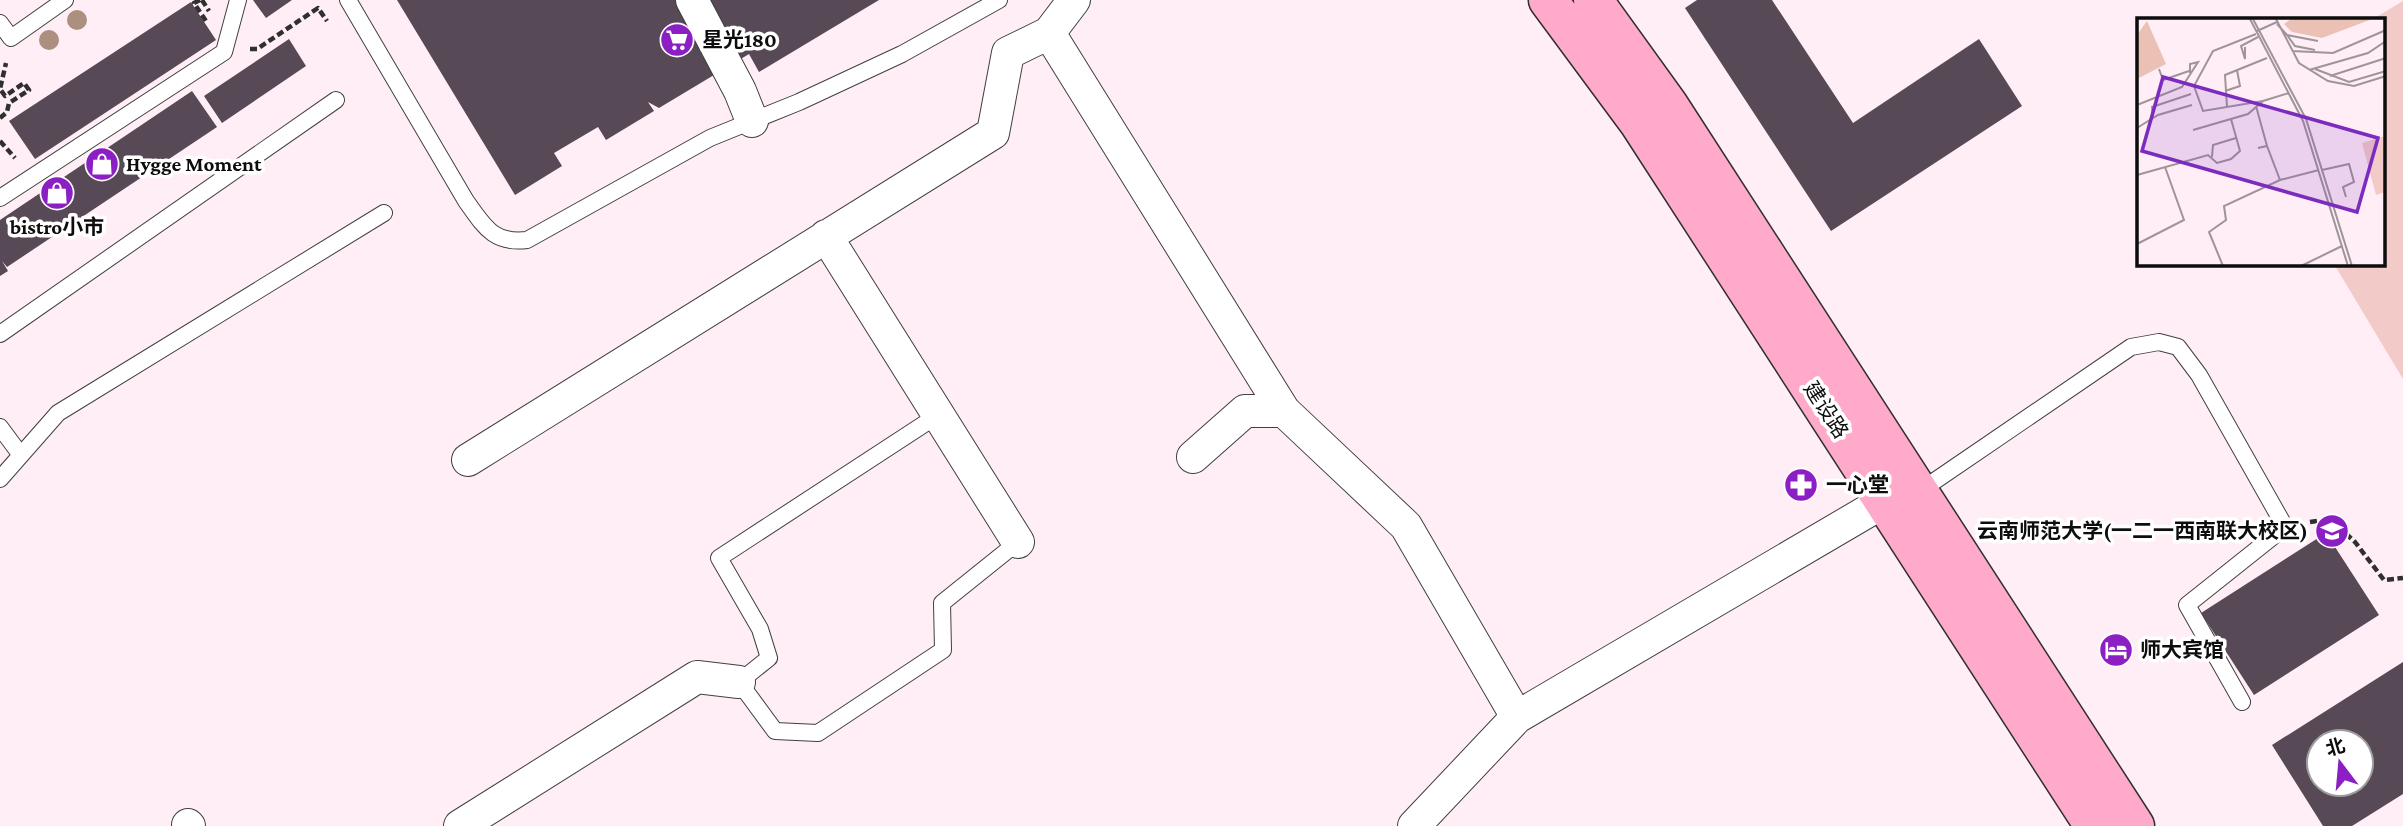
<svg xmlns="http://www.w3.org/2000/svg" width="2403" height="826" font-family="'Crimson Pro','Noto Sans SC',serif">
<rect width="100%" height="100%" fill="#ffeef6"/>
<!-- pitch -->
<path fill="#f2cac8" d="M2403,1V379L2334,264H2384V19H2373Z"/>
<!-- building -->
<path fill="#574955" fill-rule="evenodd" d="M253,0H292L266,18Z
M397,0H879L759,72L749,54L659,108L648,102L654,111L606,140L598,127L554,153L562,166L515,195Z
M1697,0H1772L1853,123L1979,39L2022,106L1831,231L1685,8Z
M191,2L216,40L35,159L9,121Z
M289,39L306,66L222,123L204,96Z
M192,91L217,127L7,267L2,261L8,271L0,276V220Z
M2326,533L2379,615L2254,695L2201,613Z
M2403,662V794L2352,826H2323L2272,745ZM2319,742H2361V784H2319Z"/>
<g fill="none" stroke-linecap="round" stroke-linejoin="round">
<!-- lane casing -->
<g stroke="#404040" stroke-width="18">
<path id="lane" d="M348,0L466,201C484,226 493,244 527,240L710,138L799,102L902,54L999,0
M0,23L11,38L65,0
M0,198L224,52L238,0
M0,334L336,100
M938,415L719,558L760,629L769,658L739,682L775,731L818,733L943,650L942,603L1018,542
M0,427L20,454
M0,479L58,413L384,213
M1920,491L2131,347L2159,342L2178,347L2199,375L2285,527L2187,605L2242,702"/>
</g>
<!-- street casing -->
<g stroke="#404040" stroke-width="34">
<path id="street" d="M692,0L740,91L752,121
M1049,33L1284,411
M826,236L1018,542
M1193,457L1245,411H1284L1406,526L1517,717
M468,460L993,133L1008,53L1049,33L1074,0
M188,825L189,826
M460,826L697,677L739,682
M1414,826L1517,717L1885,501"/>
</g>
<!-- secondary casing -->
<g stroke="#2f2f2f" stroke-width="41">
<path id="secondary" d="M1548,0L1639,123L2094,826
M1593,0L1668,104L2135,826"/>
</g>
<!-- path -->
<path stroke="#2f2f2f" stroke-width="4.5" stroke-dasharray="7 3.5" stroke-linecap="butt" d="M200,0L194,3L206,21
M202,0L209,11
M250,49H257L318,8L327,21
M0,118L7,112L9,103L29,90L24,83L5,96L0,89L6,63
M0,141L15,158
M2310,522L2330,519L2355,542L2384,580L2403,578"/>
<!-- lane -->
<use href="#lane" stroke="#fff" stroke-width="16"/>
<!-- street -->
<use href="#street" stroke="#fff" stroke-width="32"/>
<!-- secondary -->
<use href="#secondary" stroke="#ffa9cb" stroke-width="38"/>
</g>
<!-- trees -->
<g fill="#ac8f7e">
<circle cx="77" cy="20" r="10"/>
<circle cx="49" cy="40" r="10"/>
</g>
<!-- icons -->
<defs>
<g id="supermarket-disc" transform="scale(1.75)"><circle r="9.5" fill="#8c1fc4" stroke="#fff"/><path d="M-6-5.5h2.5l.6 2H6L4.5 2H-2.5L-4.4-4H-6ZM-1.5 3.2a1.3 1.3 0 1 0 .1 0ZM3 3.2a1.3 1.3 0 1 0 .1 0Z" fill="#fff"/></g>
<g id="shop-disc" transform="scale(1.75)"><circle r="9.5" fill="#8c1fc4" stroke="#fff"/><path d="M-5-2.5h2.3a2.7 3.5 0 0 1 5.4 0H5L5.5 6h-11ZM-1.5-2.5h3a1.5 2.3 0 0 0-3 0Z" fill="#fff"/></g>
<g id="pharmacy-disc" transform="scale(1.75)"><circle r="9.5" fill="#8c1fc4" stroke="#fff"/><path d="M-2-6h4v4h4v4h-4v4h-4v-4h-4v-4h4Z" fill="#fff"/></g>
<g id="university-disc" transform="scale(1.75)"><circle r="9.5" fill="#8c1fc4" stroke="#fff"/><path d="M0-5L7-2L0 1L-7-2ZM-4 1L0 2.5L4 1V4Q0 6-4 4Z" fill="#fff"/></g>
<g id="hotel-disc" transform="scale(1.75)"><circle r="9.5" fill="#8c1fc4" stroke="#fff"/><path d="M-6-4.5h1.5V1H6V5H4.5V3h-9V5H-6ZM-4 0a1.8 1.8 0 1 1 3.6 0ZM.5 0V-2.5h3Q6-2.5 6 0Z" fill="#fff"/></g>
</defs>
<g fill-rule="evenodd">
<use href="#supermarket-disc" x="677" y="40"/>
<use href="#shop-disc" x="102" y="164"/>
<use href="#shop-disc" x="57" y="193"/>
<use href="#pharmacy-disc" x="1801" y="485"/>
<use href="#university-disc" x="2332" y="531"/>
<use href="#hotel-disc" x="2116" y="650"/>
</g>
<g text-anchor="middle" stroke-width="7" stroke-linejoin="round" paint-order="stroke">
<!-- poi labels -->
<g font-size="21" font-weight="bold" fill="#0d0d0d" stroke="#fff" text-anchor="start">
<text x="702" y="47">星光180</text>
<text x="126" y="171">Hygge Moment</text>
<text x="57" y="234" text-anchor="middle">bistro小市</text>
<text x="1826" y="492">一心堂</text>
<text x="2308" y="538" text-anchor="end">云南师范大学(一二一西南联大校区)</text>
<text x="2140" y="657">师大宾馆</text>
</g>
<!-- street labels -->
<g font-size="21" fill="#0d0d0d" stroke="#fff">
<text transform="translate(1826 410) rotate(57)" y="7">建设路</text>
</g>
</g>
<!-- overview -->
<g transform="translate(2137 18)">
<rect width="248" height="248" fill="#ffeef6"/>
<path d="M154,1H235L185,20L155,14L147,6ZM10,3L29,46L0,61V17Z" fill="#ebc0b5"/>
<path d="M248,118V174L239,177L225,125Z" fill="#f2cac8"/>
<path fill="none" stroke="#9e9499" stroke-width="2" d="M113,1L166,103L211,248M116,1L169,101L215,248M139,1L162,45L191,63L217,68L249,58M140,6L150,17L181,23M120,13L140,4M119,16L76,33L57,68L66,93L126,83M150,17L158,28L178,32M108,29V41L104,28L121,19M155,33L196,35L249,12M22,51L26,62L52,53M178,51L212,64L249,53M172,52L231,35L249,23M193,58L249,40M88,73L103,68L100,52M0,87L45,69L61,44L53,46V55M119,88L130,128M90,89L88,57L130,40M16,100L15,89L54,76M0,110L21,97L55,87M56,112L111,96L126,83L152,75M121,130L130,128L143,162M75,139L76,127L99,120M185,152L212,146L217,164L206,169L209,179M0,157L71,137L80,145L94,141L103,133L94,101M0,226L47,202L28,149M86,248L72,214L89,202L87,188L143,162L182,152M164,248L205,228"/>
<path fill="#7b2cbf" fill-opacity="0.15" stroke="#7b2cbf" stroke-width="3.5" d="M26,59L241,120L220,194L5,133Z"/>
<rect width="248" height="248" fill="none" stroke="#0d0d0d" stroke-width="3.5"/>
</g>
<!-- north arrow -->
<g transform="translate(2340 763) rotate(344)"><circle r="33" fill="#ffffff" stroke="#9e9e9e" stroke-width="2"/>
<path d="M0-5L12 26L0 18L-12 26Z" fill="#8c1fc4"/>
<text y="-10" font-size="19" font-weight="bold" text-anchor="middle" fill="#0d0d0d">北</text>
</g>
</svg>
